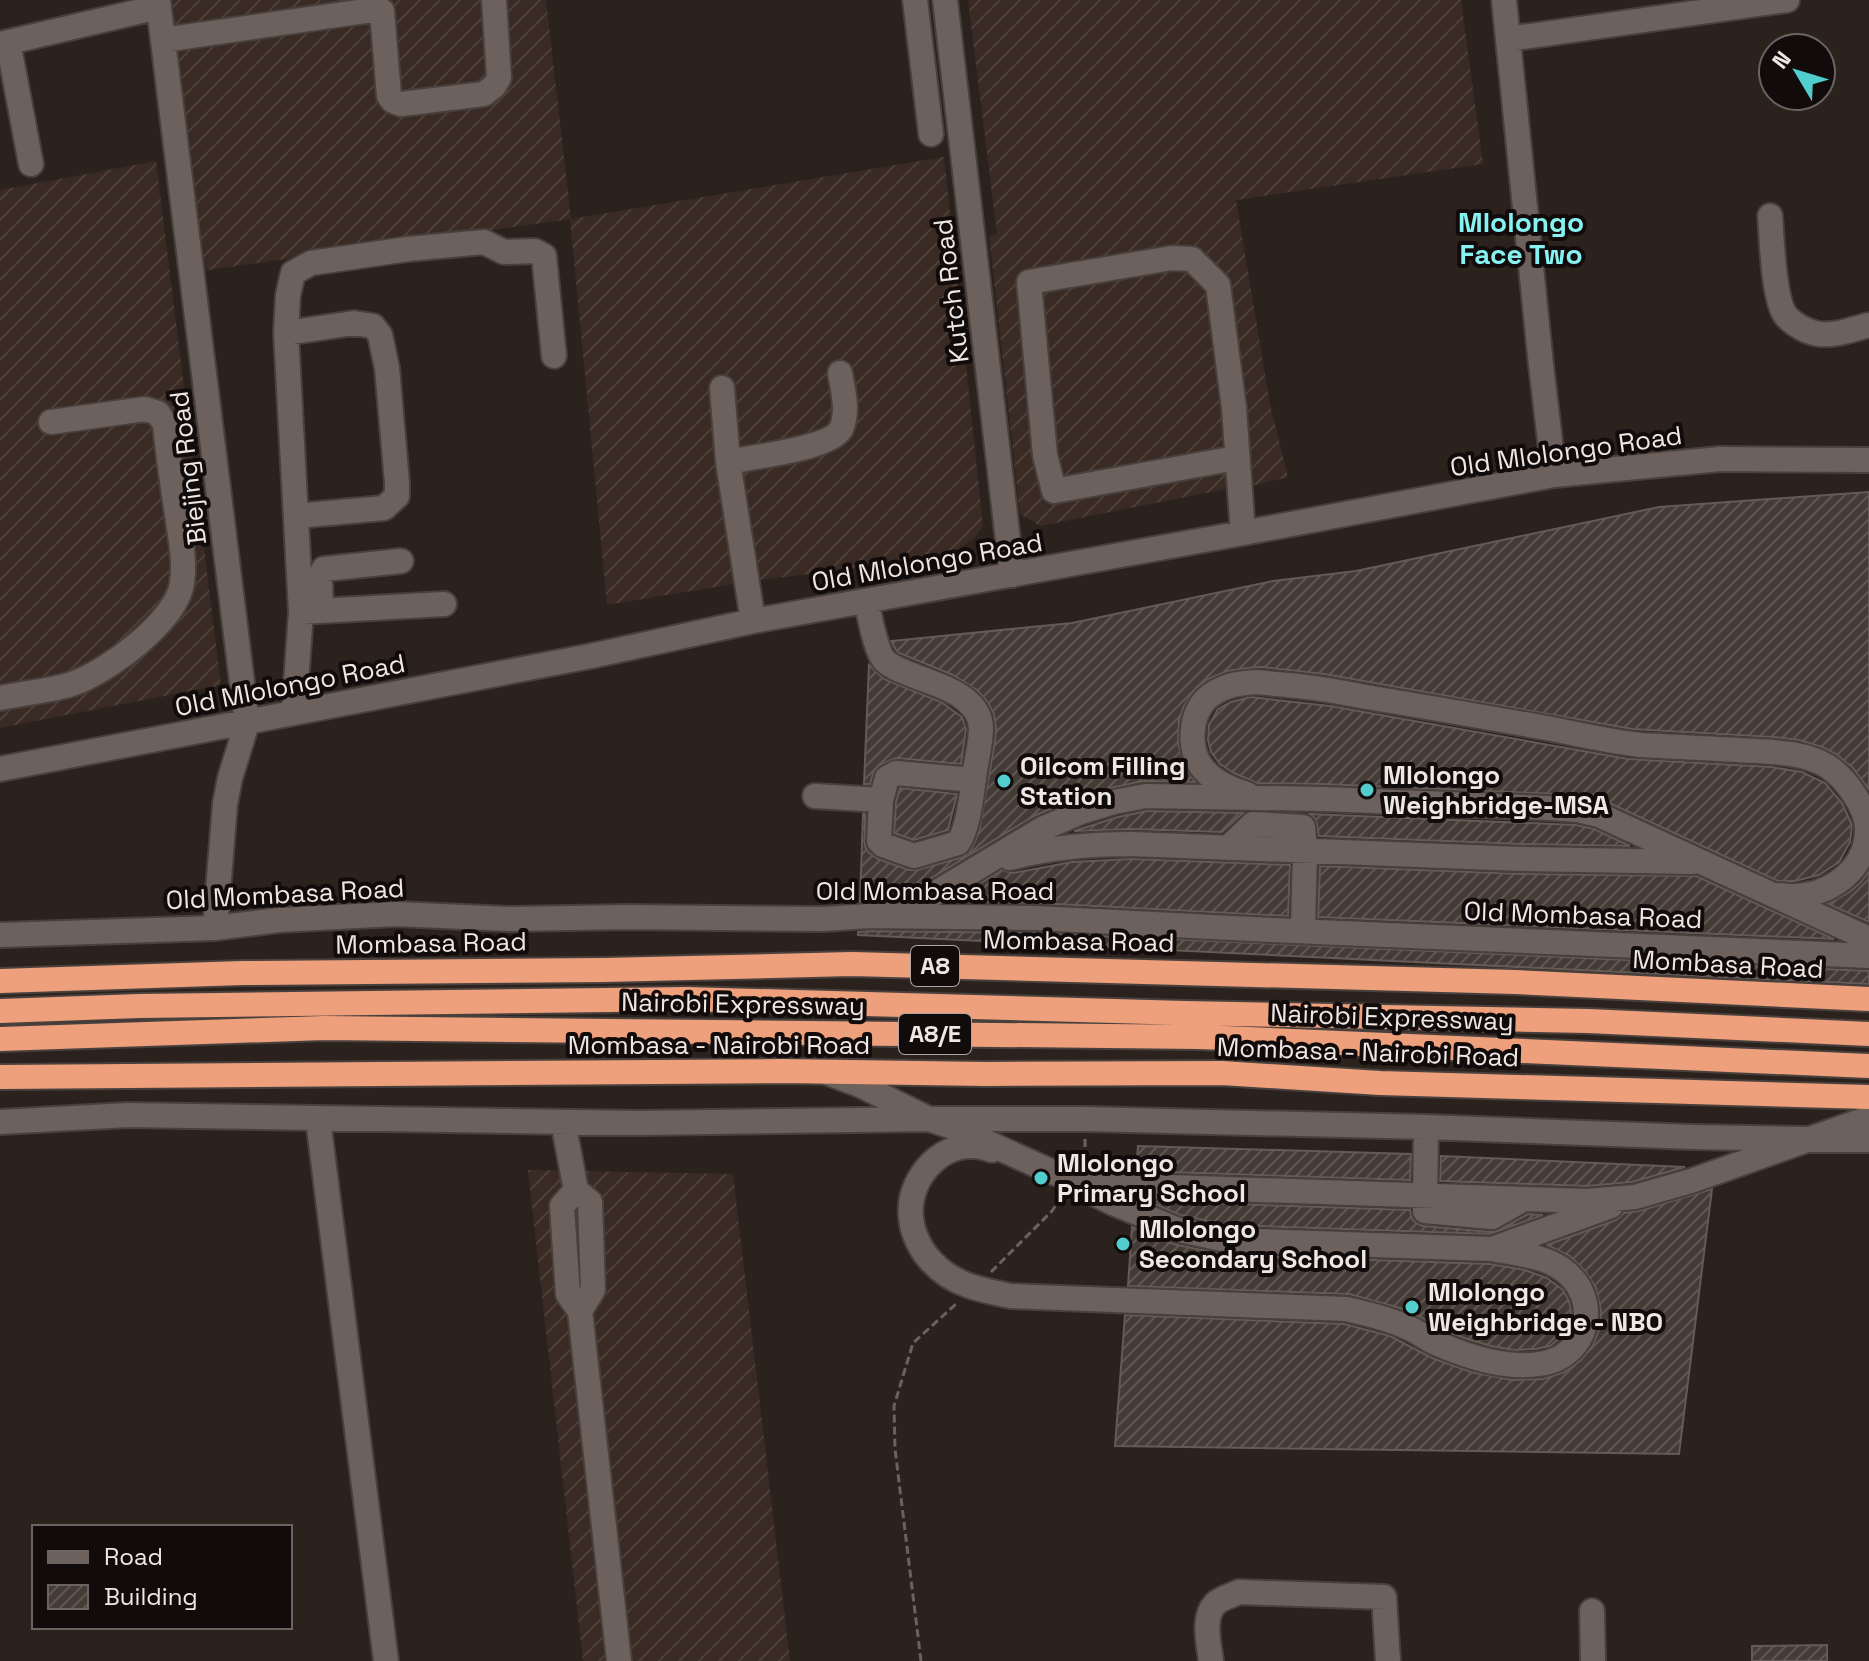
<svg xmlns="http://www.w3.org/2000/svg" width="1869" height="1661" font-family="'Space Grotesk',sans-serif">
<defs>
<pattern id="industrial-furrows" width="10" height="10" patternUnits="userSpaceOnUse" patternTransform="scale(2)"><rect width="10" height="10" fill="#392a23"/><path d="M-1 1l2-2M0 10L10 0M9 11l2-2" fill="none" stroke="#4c3f38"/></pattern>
<pattern id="building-hatch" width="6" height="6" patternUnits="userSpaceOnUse" patternTransform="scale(2)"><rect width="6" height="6" fill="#453b36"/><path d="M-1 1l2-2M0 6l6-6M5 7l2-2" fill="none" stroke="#605753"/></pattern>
</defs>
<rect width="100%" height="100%" fill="#2b221e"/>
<!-- industrial -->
<path fill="url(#industrial-furrows)" d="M170,0H546L571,219L944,157L983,526L974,539L947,557L752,581L607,605L570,219L201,271Z
M968,0H1461L1483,164L1236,200L1270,404L1288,477L1248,487L1231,488L1040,526L1020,514L989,236L997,234Z
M156,161L221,685L0,728V190Z
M528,1170L733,1174L790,1661H583Z"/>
<!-- building -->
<path fill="url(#building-hatch)" stroke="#655a55" stroke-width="2" d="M1869,492V790L1853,768L1836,754L1822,747L1799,740L1773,737L1632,729L1324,674L1262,667L1248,668L1227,671L1208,679L1196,688L1184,706L1179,720L1178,743L1184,765L1195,782L1143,781L1110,788L1077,798L1034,816L923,883L885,896L878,901L860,902L863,814H865V846L868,852L878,859L909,870H917L963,857L971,850L979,832L995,741L996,728L994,714L987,701L977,690L953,675L899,653L896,650L891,641L1072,623L1273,581L1356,571L1659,507Z
M869,665L884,679L941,702L962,717L966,729L961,764L896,758L879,765L873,774L870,784H864Z
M1251,697L1330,706L1628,759L1771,767L1802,772L1825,783L1842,803L1852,825L1850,842L1839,862L1819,875L1795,881H1778L1605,801L1581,795L1322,784L1257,783L1234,773L1220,764L1211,752L1208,740L1209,725L1218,709L1231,702Z
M900,788L957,794L948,830L914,840L894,833L896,802Z
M1147,811L1243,813L1222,832L1132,829L1074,831L1118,817Z
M1310,814L1576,825L1594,829L1630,846L1521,844L1319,836L1316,820Z
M1131,859L1290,865L1288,916L1037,903L950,902L1002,870L1013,873L1072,862Z
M1320,866L1521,874L1696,876L1834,939L1318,917Z
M1869,871V922L1828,904L1848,893L1860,883Z
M869,931L1036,933L1869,971V984L858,935V932Z
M1138,1146L1411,1154L1410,1180L1136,1171Z
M1441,1156L1685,1167L1632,1182L1587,1186L1440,1181Z
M1712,1189L1679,1454L1115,1446L1125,1315L1344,1324L1390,1336L1432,1358L1471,1372L1512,1380L1543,1379L1564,1372L1581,1360L1593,1345L1600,1327L1601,1311L1596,1288L1585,1271L1570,1256L1547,1245L1616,1220L1624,1213L1639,1211Z
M1148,1201L1410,1210L1412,1219L1416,1223L1423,1226L1491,1232L1499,1230L1528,1214L1543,1215L1490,1234L1228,1225L1180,1215Z
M1132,1227L1173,1244L1226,1255L1490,1264L1525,1270L1547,1278L1563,1290L1569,1301L1571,1311L1570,1322L1566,1331L1559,1339L1550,1346L1536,1349L1514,1350L1491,1346L1467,1339L1441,1329L1422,1318L1400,1308L1349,1294L1128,1286Z
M1827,1645V1661H1752V1646Z"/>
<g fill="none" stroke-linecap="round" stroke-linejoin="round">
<!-- minor casing -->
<g stroke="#48403d" stroke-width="28">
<path id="minor" d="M158,0L247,723L230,778L225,804L215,928
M915,0L931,134
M945,0L1012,575
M1504,0L1541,365L1554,475
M1508,39L1787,0
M163,40L379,9L382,11L389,96L393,101L401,104L484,94L494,86L499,78L494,0
M8,42L31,164
M0,44L158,7
M1770,216C1772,239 1773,299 1786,316C1794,325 1807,332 1819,334C1836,336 1853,329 1869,325
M286,333L354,323L373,326L380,335L387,368L397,483V496L384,508L296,516
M722,388L728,462L753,621
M1236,458L1054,491L1045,455L1029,282L1172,258L1192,259L1218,285L1234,408L1243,533
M728,462C751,457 830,449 841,429C849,412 843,390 840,373
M321,611L320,576L324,569L401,561
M301,612L444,604
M0,698C23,693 50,691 72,684C107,672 177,621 182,583C185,562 181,542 178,521C173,489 168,457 165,424L158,413L145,409L51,422
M294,712L301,612L286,333L288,295L293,273L311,263L408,249L484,242L504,252L535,251L544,256L554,356
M0,769L591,656L753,621L1243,533L1554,475L1720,459L1869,460
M1247,794C1230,789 1211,780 1201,766C1188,747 1190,715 1207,698C1218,689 1232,684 1246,683C1256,681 1266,683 1276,684C1307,686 1336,691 1366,697C1428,707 1490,718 1552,729C1581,735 1612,742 1641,745C1674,747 1706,748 1738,750C1767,752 1802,751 1827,766C1846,778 1868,809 1867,831C1866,874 1820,902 1781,895
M815,796L881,800L879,841L883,845L914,856L958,843C969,828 972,791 975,771C977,757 981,742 981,728C980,697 941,686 917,677C906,672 893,669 884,660C875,649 870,616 866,601
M881,800L887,778L896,773L974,780
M1228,848L1253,824L1303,827L1305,850L1303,931
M1010,858C1051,847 1089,844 1131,844L1521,859L1692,862
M890,910L929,897L1042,829L1081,812L1114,802L1146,796L1322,799L1549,808L1578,810L1599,815L1869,939
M0,935L215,928L279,920L396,914L511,919L627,917L823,919L869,916L1036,918L1271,930L1869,956
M828,1073L860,1085L929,1119L953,1127L1052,1172L1090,1184L1111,1185L1587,1201L1635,1197L1691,1181L1869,1118
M318,1119L386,1661
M0,1122L128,1115L640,1123L929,1119H1085L1426,1127L1693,1137L1869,1140
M563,1122L576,1190L590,1202L593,1290L580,1311
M1426,1127L1425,1211L1492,1217L1524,1199
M992,1150C986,1148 979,1146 973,1146C937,1145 907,1182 911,1217C912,1233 921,1251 932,1262C953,1285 981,1290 1011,1296L1346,1309C1368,1314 1390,1319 1411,1329C1420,1333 1428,1340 1438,1344C1469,1357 1505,1369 1539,1364C1589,1358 1603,1298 1562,1269C1542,1255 1515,1254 1492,1249
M1081,1187L1113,1203L1176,1229L1226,1240L1492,1249L1611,1206
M576,1190L562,1206L568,1294L580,1311L619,1661
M1592,1611L1593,1661
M1211,1661C1209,1644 1202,1618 1215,1604C1221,1598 1231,1596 1239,1592L1384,1597L1388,1661"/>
</g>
<!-- highway casing -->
<g stroke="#48403d" stroke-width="28">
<path id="highway" d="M0,981L243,973L604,970L852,964L1515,982L1869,999
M0,1011L139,1006L687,999L1185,1013L1588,1021L1869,1034
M0,1039L324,1028L1200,1037L1869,1066
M0,1077L782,1071L986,1074L1222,1073L1380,1083L1869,1097"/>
</g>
<!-- path -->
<path stroke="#6b625f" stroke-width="3" stroke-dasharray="8 4" stroke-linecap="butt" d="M1085,1139V1159
M991,1272L1052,1211L1062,1196
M921,1661L895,1449L894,1406L913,1343L956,1304"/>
<!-- minor -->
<use href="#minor" stroke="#6c615c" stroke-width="24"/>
<!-- highway -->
<use href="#highway" stroke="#ee9f7b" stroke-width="24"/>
</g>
<!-- markers -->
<g fill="#52cdcd" stroke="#110c0b" stroke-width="3">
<circle cx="1004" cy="781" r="8"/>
<circle cx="1367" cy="790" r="8"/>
<circle cx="1041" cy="1178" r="8"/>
<circle cx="1123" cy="1244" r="8"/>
<circle cx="1412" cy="1307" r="8"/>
</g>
<g text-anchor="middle" stroke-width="8" stroke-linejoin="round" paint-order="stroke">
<!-- shield labels -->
<g fill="#110c0b" stroke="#aca5a3" stroke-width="2">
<rect x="911" y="946" width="48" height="40" rx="6"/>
<rect x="899" y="1014" width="72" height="40" rx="6"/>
</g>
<g font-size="24" font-weight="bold" fill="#eee7e4">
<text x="935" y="974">A8</text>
<text x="935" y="1042">A8/E</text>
</g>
<!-- street labels -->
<g font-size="26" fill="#eee7e4" stroke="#110c0b">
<text transform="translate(951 291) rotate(-97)" y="9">Kutch Road</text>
<text transform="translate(1566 451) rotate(-8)" y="9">Old Mlolongo Road</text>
<text transform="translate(188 468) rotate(-97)" y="9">Biejing Road</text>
<text transform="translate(927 562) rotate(-10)" y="9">Old Mlolongo Road</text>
<text transform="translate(290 685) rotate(-11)" y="9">Old Mlolongo Road</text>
<text x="935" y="900">Old Mombasa Road</text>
<text transform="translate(285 894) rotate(-3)" y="9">Old Mombasa Road</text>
<text transform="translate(1583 915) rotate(2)" y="9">Old Mombasa Road</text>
<text transform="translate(1079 941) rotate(1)" y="9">Mombasa Road</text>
<text transform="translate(431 943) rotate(-1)" y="9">Mombasa Road</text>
<text transform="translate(1728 964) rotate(3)" y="9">Mombasa Road</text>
<text transform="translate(743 1004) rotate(1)" y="9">Nairobi Expressway</text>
<text transform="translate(1392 1017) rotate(2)" y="9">Nairobi Expressway</text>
<text x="719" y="1054">Mombasa - Nairobi Road</text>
<text transform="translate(1368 1052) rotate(2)" y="9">Mombasa - Nairobi Road</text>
</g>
<!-- poi labels -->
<g font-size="26" font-weight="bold" fill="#eee7e4" stroke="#110c0b" text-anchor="start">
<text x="1020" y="775">Oilcom Filling<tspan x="1020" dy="30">Station</tspan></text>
<text x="1383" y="784">Mlolongo<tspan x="1383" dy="30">Weighbridge-MSA</tspan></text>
<text x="1057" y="1172">Mlolongo<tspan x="1057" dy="30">Primary School</tspan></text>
<text x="1139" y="1238">Mlolongo<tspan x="1139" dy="30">Secondary School</tspan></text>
<text x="1428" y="1301">Mlolongo<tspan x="1428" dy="30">Weighbridge - NBO</tspan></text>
</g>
<!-- neighbourhood labels -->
<g font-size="28" font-weight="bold" fill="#86f2f1" stroke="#110c0b">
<text x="1521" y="232">Mlolongo<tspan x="1521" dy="32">Face Two</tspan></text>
</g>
</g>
<!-- legend -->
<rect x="32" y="1525" width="260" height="104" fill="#110c0b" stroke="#696462" stroke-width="2"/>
<rect x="48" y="1551" width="40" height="12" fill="#6c615c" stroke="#696462" stroke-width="2"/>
<text x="104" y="1565" font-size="24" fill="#eee7e4">Road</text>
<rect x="48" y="1585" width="40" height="24" fill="url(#building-hatch)" stroke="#696462" stroke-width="2"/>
<text x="104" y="1605" font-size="24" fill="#eee7e4">Building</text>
<!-- north arrow -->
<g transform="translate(1797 72) rotate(308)"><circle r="38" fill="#110c0b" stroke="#696462" stroke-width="2"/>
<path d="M0-6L14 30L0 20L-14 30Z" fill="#52cdcd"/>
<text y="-12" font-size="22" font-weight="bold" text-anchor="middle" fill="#eee7e4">N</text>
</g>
</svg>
